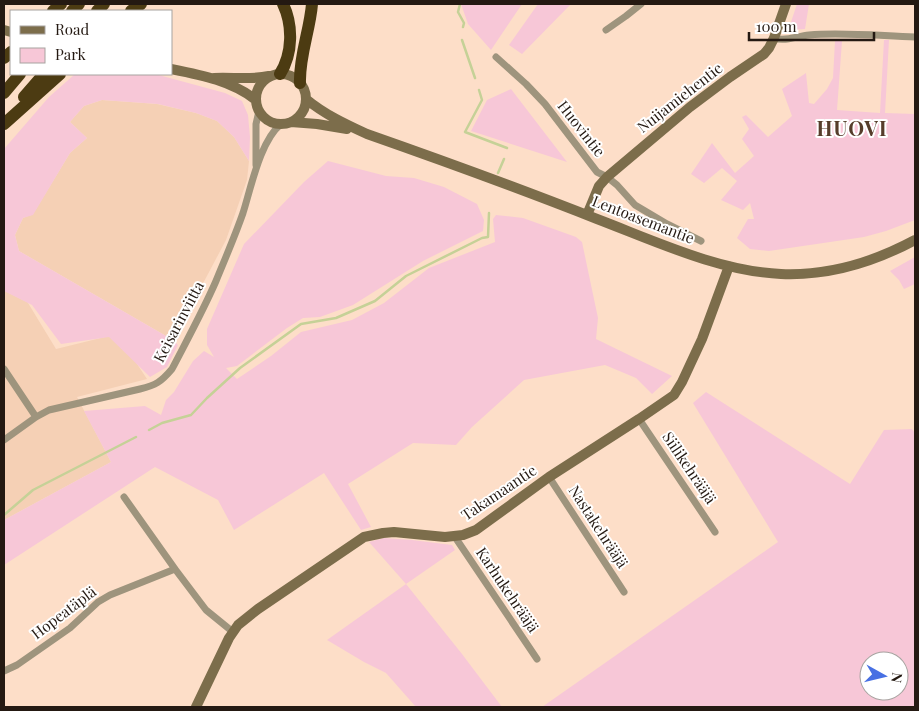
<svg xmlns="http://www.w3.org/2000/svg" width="919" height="711" font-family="'Playfair Display',serif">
<rect width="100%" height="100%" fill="#fddec8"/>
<!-- built -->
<path fill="#f5d0b5" d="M102,100L157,104L196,113L217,121L234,137L249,161L247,180L226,240L173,340L19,251L15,235L23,218L33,214L70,153L87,138L70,122L84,106Z
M11,275L56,349L117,334L147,379L77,397L111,462L4,520V280Z"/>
<!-- green -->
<path fill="#f7c7d7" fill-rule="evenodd" d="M461,4H522L491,50L468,24Z
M538,4H571L522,54L509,45Z
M797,4H809L805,29L790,30L789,28Z
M884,40H889L885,113L915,114V220L886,231L864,237L769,251L750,249L737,238L748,219H754L750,203L743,210L721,200L737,181L722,168L704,183L691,174L712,143L735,173L754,156L742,139L749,129L742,117L746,115L768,137L792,116L782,89L806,73L809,103L814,104L827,89L833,78L835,41H842L837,110L880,113Z
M75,74H155L225,93L242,101L248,115L250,137L249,161L234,137L217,121L196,113L158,104L102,100L84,106L70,122L87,138L70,153L33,215L23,218L15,235L19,251L173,340L178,345L167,367L150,377L109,337L61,344L32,305L4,291V149L49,97Z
M511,89L567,162L471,131L487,100Z
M328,161L386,176L414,178L444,187L477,204L484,220L483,231L423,261L353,305L320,317L303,318L287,328L237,366L226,368L237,379L271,356L301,332L352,320L384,303L429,268L495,242L493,219L496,215L523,218L576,237L582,242L598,318L596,339L672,376L652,394L636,378L605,365L524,380L472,427L456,445L413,443L348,484L371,527L361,530L324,473L234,530L218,500L155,467L4,565V520L111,462L84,411L145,406L161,415L166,400L174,392L193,361L204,351L214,357L207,345V329L244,244L304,182Z
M915,257V284L904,289L899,280L890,271Z
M706,392L850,484L884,430L912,429L915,433V707H542L778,542L693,403ZM869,661H899V691H869Z
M384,538L412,540L452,545L455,550L406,584L462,654L502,707H416L386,673L364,662L327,640L406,584L369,542Z"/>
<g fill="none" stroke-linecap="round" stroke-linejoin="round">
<!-- stream -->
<path stroke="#c5d197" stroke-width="2.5" d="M460,4L458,12L464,23L463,27
M462,40L475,78
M479,90L482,100L465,132L507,148
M498,173L504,159
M149,430L162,423L191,415L207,398L240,368L301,324L336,318L375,301L406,276L482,238L488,237L489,213
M4,515L33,490L136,437"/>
<!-- street -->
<path stroke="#9e947d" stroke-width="7" d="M606,30L626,16L641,4
M774,38C785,42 797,36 809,35C843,32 881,36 915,37
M496,57L526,84L545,104L597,172L607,177L617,185L635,205L667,224L701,241
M256,165V124L259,111
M4,369L36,417
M639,419L715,532
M4,440L36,417L49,410L140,389C156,385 161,382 172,369C187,340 203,311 216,281C225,259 235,236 243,213C251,188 260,141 281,124
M549,477L624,592
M124,497L175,569
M455,537L537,659
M4,671L17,665L70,628L98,602L110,595L175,569L206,610L233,632"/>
<!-- secondary -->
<path stroke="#7c6d4b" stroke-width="10" d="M4,30L11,32
M171,69C201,75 232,81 256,100
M256 99a25 25 0 1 1 50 0a25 25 0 1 1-50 0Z
M214,78C232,77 251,80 269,76
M306,99C324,114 345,124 367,134C444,161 521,189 597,219C655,241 718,271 781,274C828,276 874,262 915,240
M291,122L317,124L347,129
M587,215L599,186L607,177L690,107L730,77L764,54L769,48L774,38L786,4
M196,707L229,638L238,625L258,609L364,537L383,533L394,532L445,537L463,535L476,530L549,477L639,419L674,395L682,382L702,339L729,266"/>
<!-- highway -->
<path stroke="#4c3b12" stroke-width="12" d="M53,11L61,4
M72,11L79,4
M97,11L104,4
M131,11L141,4
M4,58L11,52
M280,74C293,53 293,25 283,4
M300,83C299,56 310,30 312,4
M4,93L20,74
M24,97L44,74
M4,124L60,74"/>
</g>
<g text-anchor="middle" stroke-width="4" stroke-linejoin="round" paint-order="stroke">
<!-- street labels -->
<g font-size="15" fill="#241912" stroke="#fff">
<text transform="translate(680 98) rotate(-38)" y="5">Nuijamiehentie</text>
<text transform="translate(581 129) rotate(52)" y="5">Huovintie</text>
<text transform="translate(643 220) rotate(21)" y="5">Lentoasemantie</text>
<text transform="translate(179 322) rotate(-62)" y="5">Keisarinviitta</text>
<text transform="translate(689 468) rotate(56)" y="5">Siilikehrääjä</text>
<text transform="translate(499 493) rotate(-34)" y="5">Takamaantie</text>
<text transform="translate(598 527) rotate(57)" y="5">Nastakehrääjä</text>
<text transform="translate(507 590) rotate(56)" y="5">Karhukehrääjä</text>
<text transform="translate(64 613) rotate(-37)" y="5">Hopeatäplä</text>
</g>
<!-- district labels -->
<g font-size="20" font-weight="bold" letter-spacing="1" fill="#563d2b" stroke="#fff">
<text x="852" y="136">HUOVI</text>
</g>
</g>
<!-- border -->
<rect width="919" height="711" fill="none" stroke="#241912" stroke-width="10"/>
<!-- legend -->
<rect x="10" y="10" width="162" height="65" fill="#ffffff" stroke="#a7a3a0"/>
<rect x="20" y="26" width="25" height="8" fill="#7c6d4b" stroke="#a7a3a0"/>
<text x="55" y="35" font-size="15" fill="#241912">Road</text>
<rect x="20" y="48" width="25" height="15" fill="#f7c7d7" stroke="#a7a3a0"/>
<text x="55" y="60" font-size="15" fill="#241912">Park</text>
<!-- north arrow -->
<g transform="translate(884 676) rotate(98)"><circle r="24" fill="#ffffff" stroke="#a7a3a0"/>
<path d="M0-4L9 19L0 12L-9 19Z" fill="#4870e3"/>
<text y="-8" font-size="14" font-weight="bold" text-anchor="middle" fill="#241912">N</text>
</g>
<!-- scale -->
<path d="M749 32v8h125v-8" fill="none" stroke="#241912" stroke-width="2.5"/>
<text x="756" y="32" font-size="15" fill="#241912" stroke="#ffffff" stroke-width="4" paint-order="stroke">100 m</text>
</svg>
